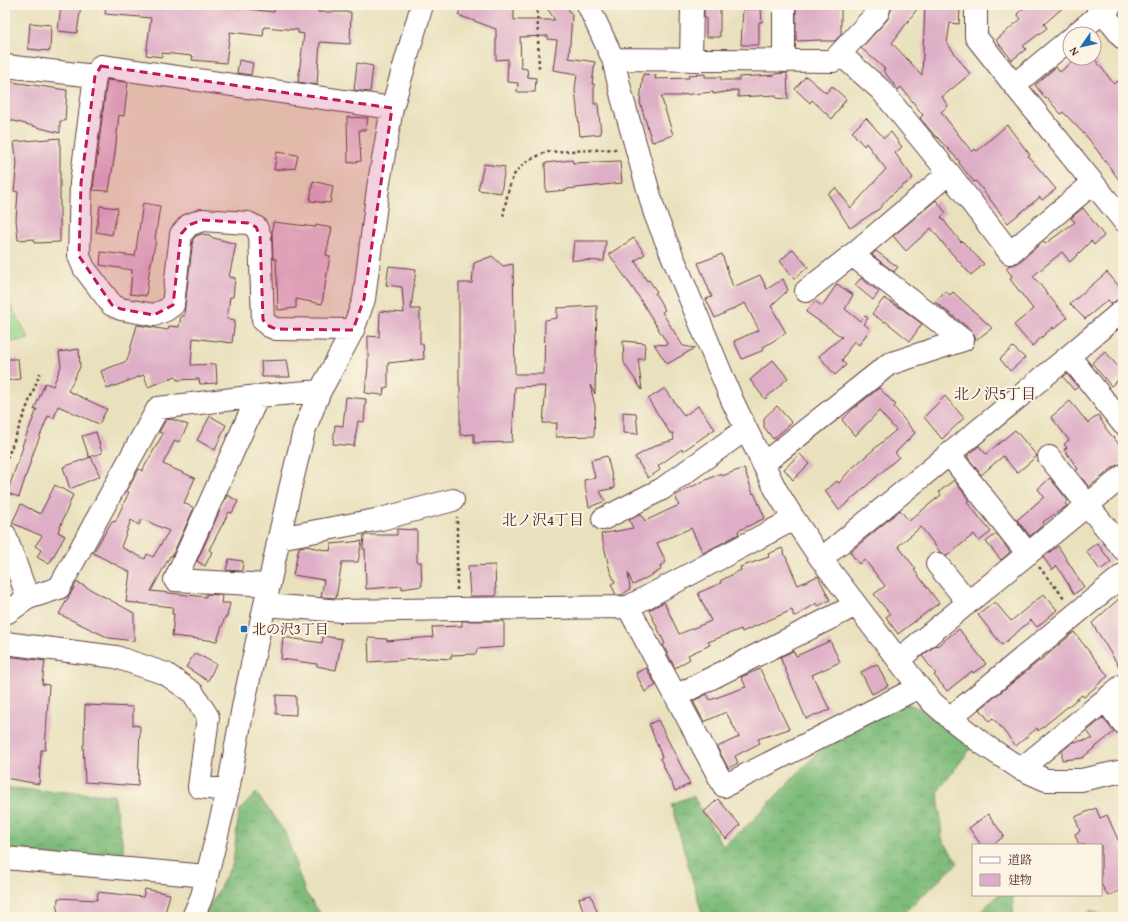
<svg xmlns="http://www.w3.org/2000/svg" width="1128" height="922" font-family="'Gentium Book Plus','Noto Serif JP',serif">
<defs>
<pattern id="forest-crowns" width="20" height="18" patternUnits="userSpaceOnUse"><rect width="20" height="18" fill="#7fbc7a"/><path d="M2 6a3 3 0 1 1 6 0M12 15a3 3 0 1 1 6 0" fill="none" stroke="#6a9864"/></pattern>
<pattern id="park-dots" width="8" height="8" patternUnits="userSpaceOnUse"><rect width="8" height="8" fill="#9fdc90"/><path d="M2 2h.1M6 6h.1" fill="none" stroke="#8abc7c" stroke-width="1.8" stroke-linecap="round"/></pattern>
</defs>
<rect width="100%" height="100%" fill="#fcf5e5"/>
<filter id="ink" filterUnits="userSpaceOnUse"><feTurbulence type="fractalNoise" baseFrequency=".025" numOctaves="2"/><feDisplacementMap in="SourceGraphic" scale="8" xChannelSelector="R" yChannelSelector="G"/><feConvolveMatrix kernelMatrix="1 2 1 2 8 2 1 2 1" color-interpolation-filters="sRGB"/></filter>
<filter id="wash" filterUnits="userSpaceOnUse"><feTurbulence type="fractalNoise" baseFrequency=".012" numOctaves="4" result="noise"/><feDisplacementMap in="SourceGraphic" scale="16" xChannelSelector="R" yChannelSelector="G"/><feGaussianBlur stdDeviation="0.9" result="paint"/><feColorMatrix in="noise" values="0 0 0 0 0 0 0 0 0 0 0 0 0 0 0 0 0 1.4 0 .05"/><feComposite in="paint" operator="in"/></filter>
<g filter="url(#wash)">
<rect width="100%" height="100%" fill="#e9e1bd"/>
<!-- forest -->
<path fill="url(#forest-crowns)" stroke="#646e52" d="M902,701L927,712L972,747L938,791L942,839L958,863L899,917H703L671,804L693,796L723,846L752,821L820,750Z
M5,788L114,795L126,863L5,850Z
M256,793L285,832L305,892L323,917H204L233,863L239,811Z
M998,895H1012L1014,917H975Z
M1090,910L1106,917H1087Z"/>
<!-- park -->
<path fill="url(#park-dots)" stroke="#747e5e" d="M5,295L29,339L5,343Z"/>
<g id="blocks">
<!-- building -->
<path fill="#deaec6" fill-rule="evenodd" d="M61,5H81L77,33L58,31Z
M106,5H229V7L274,12L275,5H319L318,12H351L350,44L320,42L317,85L298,82L304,34L298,33V30L264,27L263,36L230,32L226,63L192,60L193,56L162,53V57L146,55L151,18L105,14Z
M462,5H514V20H555L545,5H566L572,15L569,58L595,62L592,84H594V104H598L601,134L580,136L575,90L577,74L553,70L557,40L548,39V36L520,37L521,68L527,69L528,77L536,78L535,92H517L518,83L507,82L508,59L496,60V29L458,15Z
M704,5H720V37H706V18H704Z
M796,5H841V34L835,41H821V40L796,41Z
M896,5H920L892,43L922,75L925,5H950V9H960L959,24L950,23L947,43L970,74L942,97L948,106L941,112L972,152L975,149L977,151L1007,125L1030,155L1028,156L1056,189L1042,200L1040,197L1008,223L976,181L974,182L959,163L960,162L937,137H936L920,118L923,115L901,87L898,90L883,70L885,69L861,48L887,20L891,10Z
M1028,5H1066L1044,24L1047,28L1023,46L1026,49L1012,60L996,40L1021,19L1017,14Z
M743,9H761L762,22H759V45H741Z
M30,23L51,25L50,51L28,49Z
M1077,58H1094L1114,84L1117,81L1123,88V185L1088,138L1063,112L1061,114L1047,98L1046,99L1035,85L1056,67L1060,72Z
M239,60L253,63L251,75L237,73Z
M357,63L373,66L370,92L354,90Z
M787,73L788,99L776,98V95L738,97V90L713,94V92L681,95V96H661L673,135L652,142L640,102L643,74L656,75L655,79L689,78V75L705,74V77H721V80H739V77L775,75V74Z
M806,76L826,93L832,86L846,99L832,119L812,100L810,103L795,89Z
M107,80L128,82L124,116L119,115L115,153L109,191L93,190Z
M5,81L67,90L65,121H60V133L6,119Z
M347,117L368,118L366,130H359L361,161L348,163Z
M866,118L884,138L891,132L902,147L895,153L913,178L891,195L879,209L850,228L828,194L836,188L851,208L886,169L866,143L864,146L852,132Z
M60,138V242L34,243V239L18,240L16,220L18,192L14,191L17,164L14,142Z
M277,152L298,155L295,168L274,170Z
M572,160L573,163L620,161L622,183L567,189V190L546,192L545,163Z
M484,164L505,167L501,193L478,190Z
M313,181L333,186L330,203L310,201Z
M936,200L946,213L941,217L961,242L962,241L984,264L971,275L946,247L931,228L906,251L893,236Z
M143,203L160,206L155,239L156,240L149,273L146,296L130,294L132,270L100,265L101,252L135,256Z
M100,206L118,208L112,235L96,232Z
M1083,208L1104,236L1094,245L1091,241L1070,262L1062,252L1033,276L1067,318L1054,329L1053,327L1032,346L1014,325L1033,309L1010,279L1012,276L1006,268L1010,265H1012L1018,263L1043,242L1045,244L1075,222L1071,218Z
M273,222L316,227V225L332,228L326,255L330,256L322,304L296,299V308L278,310L276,259H273L272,234Z
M201,234L210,235V237L236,244L229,277L235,278L233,297H230L227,319L235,320L232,343L193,338L191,365L216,364L217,383L200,384L199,379L177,380L176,376L148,387L144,375L107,389L101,371L127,361L137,325L168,330L169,326L179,327L181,316H184L185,306L193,239L196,236Z
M634,238L645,254L635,261L647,281L649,280L657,292L655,293L665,310L662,312L683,346L695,348L667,364L654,344L668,345L639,297L609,254Z
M574,241H606L604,261L572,260Z
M793,249L808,267L794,279L780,261Z
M876,251L898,267L894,272L872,255Z
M722,254L733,287L760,275L767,289L783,279L788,290L771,306L786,333L762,348L764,350L742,359L734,341L759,330L745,303L715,318L706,299L712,297L698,263Z
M492,256L503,266L513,264L515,374H544L545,320L557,318V308L597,306L595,394L590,385L595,406L594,436L556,437L557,423H543L546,386L515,387L512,442L474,443V434L460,435V386H459V283H472L474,263Z
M389,266L416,269L411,309H420V344H423L424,359L388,363V387L384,388L383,395L365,393L368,366V336L379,337L380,311L404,313L402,287L386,285Z
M1107,272L1123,291V296L1111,304L1108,300L1085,319L1070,304Z
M861,278L879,292L873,300L855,285Z
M837,284L853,295L845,309L860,321L865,316L868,318L864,324L870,329L859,345L854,341L842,360L846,365L835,375L819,356L842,337L806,312L815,301L822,306Z
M945,291L950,295L953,292L992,328L976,340L974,335L971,330L935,302Z
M884,298L902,309L922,324L910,341L885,321L884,322L872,314Z
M623,341L645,343L644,359H638L642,390L624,363Z
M1013,347L1025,358L1010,371L1000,359Z
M79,349L80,367L68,391L107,409L99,424L58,406L54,418L48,416L34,451L19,497L7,493L23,447L22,446L37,409L34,410L45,383L53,386L61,366L59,352Z
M1105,351L1123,373V376L1111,386L1092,363Z
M5,359H18L20,379L5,381Z
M287,360L290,377H262L261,361Z
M773,360L788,378L765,399L750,380Z
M1067,374L1078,387L1074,390L1063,377Z
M665,388L684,416L698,406L715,429L683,451L682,449L658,466L660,470L648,478L635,457L656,445L674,440L673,433H670L648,399Z
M879,388L896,405L894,407L915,433L895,453L899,457L839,510L825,491L837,481L839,483L851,469L896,430L879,411L855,436L842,420L853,409Z
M945,396L964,418L942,439L924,417Z
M346,397L366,399L364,422L358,421L354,446L333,444L335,425L343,426Z
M1070,401L1088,423L1098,415L1107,430L1123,449V463L1115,466L1089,487L1076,471L1078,469L1064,449L1067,448L1064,444L1069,440L1051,417Z
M777,406L792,423L773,439L764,427V418Z
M623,412L636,413L638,434L623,433Z
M210,416L226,425L215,450L197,440Z
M172,419L188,425L179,442L175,440L163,464L195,478L184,503L194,508L172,556H170L151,591L206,597V594L222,595L221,603H230L227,617H225L217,641L172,636L174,614H172L173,607L126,602L130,572L93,553L112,521L115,522L129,492L127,491L139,469L142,471L163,434L159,432L166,420ZM142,519L169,531L153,557L147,554L145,559L121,547L131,520L139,525Z
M1015,430L1037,456L1017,473L1003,456L981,475L967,456L979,446L986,454Z
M96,432L102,453L89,457L82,436Z
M800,454L809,464L793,480L784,469Z
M607,456L615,488L600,491L605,501L589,507L584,480L595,478L591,460Z
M91,457L100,476L70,489L63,467Z
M744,468L753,494L754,493L765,518L738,531L739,534L703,553L691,528L657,543L666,562L660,566L661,570L633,585L628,573L630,589L622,595H616L611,584L615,582L610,571L601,534L633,528L629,520L641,514L645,521L679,505L675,496L687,489L721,473L722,476Z
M1050,478L1068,501L1065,504L1067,506L1043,522L1044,524L1030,536L1017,520L1044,497L1038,489Z
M954,480L969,500L967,502L991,532L979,541L974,534L947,556L940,552L921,527L898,546L916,569L914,570L939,603L898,634L886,617L890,614L874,594L885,586L865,560L859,564L850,552L900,510L909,521L941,495L939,492Z
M55,485L73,495L58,532L65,536L49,564L37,557L41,550L35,546L42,536L12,523L21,504L40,514Z
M227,495L238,501L232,513L229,512L209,550L212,552L205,566L197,561Z
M397,529L417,530V562H421L422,586L402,589V586L366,589L365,549H363L364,535H397Z
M996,534L1010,552L1001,560L986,542Z
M362,541L358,562H342L336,598L321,597L324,580L293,575L299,547L306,546L330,551L331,544Z
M1097,543L1111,562L1100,570L1086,551Z
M1058,546L1084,587L1074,594L1057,566L1052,570L1043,557Z
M782,548L798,585L818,576L830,600L818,606L817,603L794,617L792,610L742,632L741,629L708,642L710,645L688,655L690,659L675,668L663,645L665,644L649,610L664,602L679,634L711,621L698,593L721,583L720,581L741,570L740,567L769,557L768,554Z
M229,559L243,561L242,571L226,570Z
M495,565L496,596H470L468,566Z
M77,582L134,613V641L109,638L59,614Z
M1044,594L1057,610L1037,627L1031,620L1002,645L978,615L995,602L1011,621Z
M1123,595V673L1092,623Z
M462,621H504V647L477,649L476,654L451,655V659L432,658L369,662L368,638L387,639V641L433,637L432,627L462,626Z
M959,629L986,664L973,673L972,671L947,691L934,675L936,674L922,656L936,645L937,646Z
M1074,632L1108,676L1084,697L1082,695L1038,731L1037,728L1016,746L993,718L989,721L980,709L1039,661V662Z
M323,636L342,639L336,670L317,666V664L281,659L283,637L322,643Z
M830,641L840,662L812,675L830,710L816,715V714L806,719L780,657L793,651L796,656Z
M195,653L216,664L208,681L186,667Z
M7,656L45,661L42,684L49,685L45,750H41L39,784L5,778V677Z
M877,664L888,686L872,694L861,672Z
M646,668L656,685L645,692L636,673Z
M760,669L789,729L758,739L760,743L735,756L738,763L728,768L717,747L739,737L726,712L704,722L693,701L707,694L710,700L746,687L741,677Z
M276,695L296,696V715L276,714Z
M85,705L133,707V725L140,726L138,786L85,782L83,745H84Z
M1103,718L1114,732L1082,758L1062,760V751L1073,742L1093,739L1087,731Z
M658,720L690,784L675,791L660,758L662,757L649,724Z
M718,799L740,825L726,839L704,812Z
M1096,808L1100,818L1107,815L1123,851V889L1108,896L1101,884V845H1079L1075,834L1080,831L1075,817Z
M988,814L1004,836L993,845H981L969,828Z
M145,889L170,894L164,917L143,915V917H57L58,898L97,900L98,892L143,897Z
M591,895L599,917H585L579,898Z"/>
</g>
</g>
<g filter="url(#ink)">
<use href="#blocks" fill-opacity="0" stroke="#623c41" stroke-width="1"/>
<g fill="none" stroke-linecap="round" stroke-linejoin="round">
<!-- minor casing -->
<g stroke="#623c41" stroke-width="24">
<path id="minor" d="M588,5L613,59L622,97L655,214L732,400L746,429L776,490L794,519L821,559L919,687L933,703L950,718L983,744L1021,769L1046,780H1081L1123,771
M784,5V61
M976,5V37L1014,85L1123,220
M1097,5L1123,38
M1076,34L1111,5
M840,54L881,90L949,173L1010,253L1093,183
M613,59L833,61L878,12L880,5
M691,60L692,5
M5,66L95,76L81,183L79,256L84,268L112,305L121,309L154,315L166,310L173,305L181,234L189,225L202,220L248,223L256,227L260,236L263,320L269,326L276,329L353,330
M95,76L101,66L392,108
M1014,85L1070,39
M806,291L852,255L949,173
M1069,356L1123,424
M258,396L175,580L269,585
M949,454L1028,554
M1049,457L1123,549
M763,464L889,364L963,340L852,255
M603,519L662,489L746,429
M5,535L28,598
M279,538L381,519L453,500
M821,559L1069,356L1123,310
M937,564L968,602
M265,605L342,611L457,609L628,607L794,519
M628,607L724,786L919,687
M5,611L8,612L28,598L59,588L158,408L258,396L320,391
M5,643L116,657L166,674L193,693L208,717L199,787L228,790
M898,660L1123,476
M676,696L856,605
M1105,700L1123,723
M950,718L1123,575
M1021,769L1123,685
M5,858L207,876
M193,917L202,896L228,790L243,707L279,538L290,489L304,431L320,391L335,364L353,330L364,299L378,188L392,108L422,5"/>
</g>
<!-- path -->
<path stroke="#623c41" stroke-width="2.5" stroke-dasharray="3 3" stroke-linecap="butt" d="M537,5L539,68
M503,216C507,200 508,178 521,166C528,160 538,156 546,152L619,149
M5,464L40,373
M1039,567L1065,599
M457,590V517"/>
<!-- minor -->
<use href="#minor" stroke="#fff" stroke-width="22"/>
</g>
</g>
<!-- marked area -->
<path fill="#c2185b" fill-opacity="0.2" stroke="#c2185b" stroke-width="3" stroke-dasharray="8 5" stroke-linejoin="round" d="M101,66L392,108L364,299L353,330L276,329L269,326L263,320L260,236L256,227L248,223L202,220L189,225L181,234L173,305L154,315L121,309L112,305L79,256L81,183L95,76Z"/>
<!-- markers -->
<rect fill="#1f6fb2" stroke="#fcf5e5" stroke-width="1.5" x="240" y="625" width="8" height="8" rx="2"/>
<g text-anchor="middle" stroke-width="4" stroke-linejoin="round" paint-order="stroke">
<!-- poi labels -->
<g font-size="14" fill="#4a1f2b" stroke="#fcf5e5" text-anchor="start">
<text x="252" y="634">北の沢3丁目</text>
</g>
<!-- neighbourhood labels -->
<g font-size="15" fill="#4a1f2b" stroke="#fcf5e5">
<text x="995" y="399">北ノ沢5丁目</text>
<text x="543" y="525">北ノ沢4丁目</text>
</g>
</g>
<!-- margin -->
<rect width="1128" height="922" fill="none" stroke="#fcf5e5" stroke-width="20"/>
<!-- legend -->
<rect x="972" y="844" width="130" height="52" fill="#fcf5e5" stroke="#b59f9b"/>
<rect x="980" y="857" width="20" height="6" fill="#ffffff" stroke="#b59f9b"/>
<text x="1008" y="864" font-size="12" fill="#4a1f2b">道路</text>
<rect x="980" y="874" width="20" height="12" fill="#deaec6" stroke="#b59f9b"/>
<text x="1008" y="884" font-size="12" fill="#4a1f2b">建物</text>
<!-- north arrow -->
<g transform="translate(1082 46) rotate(236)"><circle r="19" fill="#fcf5e5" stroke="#b59f9b"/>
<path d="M0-3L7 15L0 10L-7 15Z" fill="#1f6fb2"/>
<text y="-6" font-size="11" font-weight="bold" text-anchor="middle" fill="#4a1f2b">N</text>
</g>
</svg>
